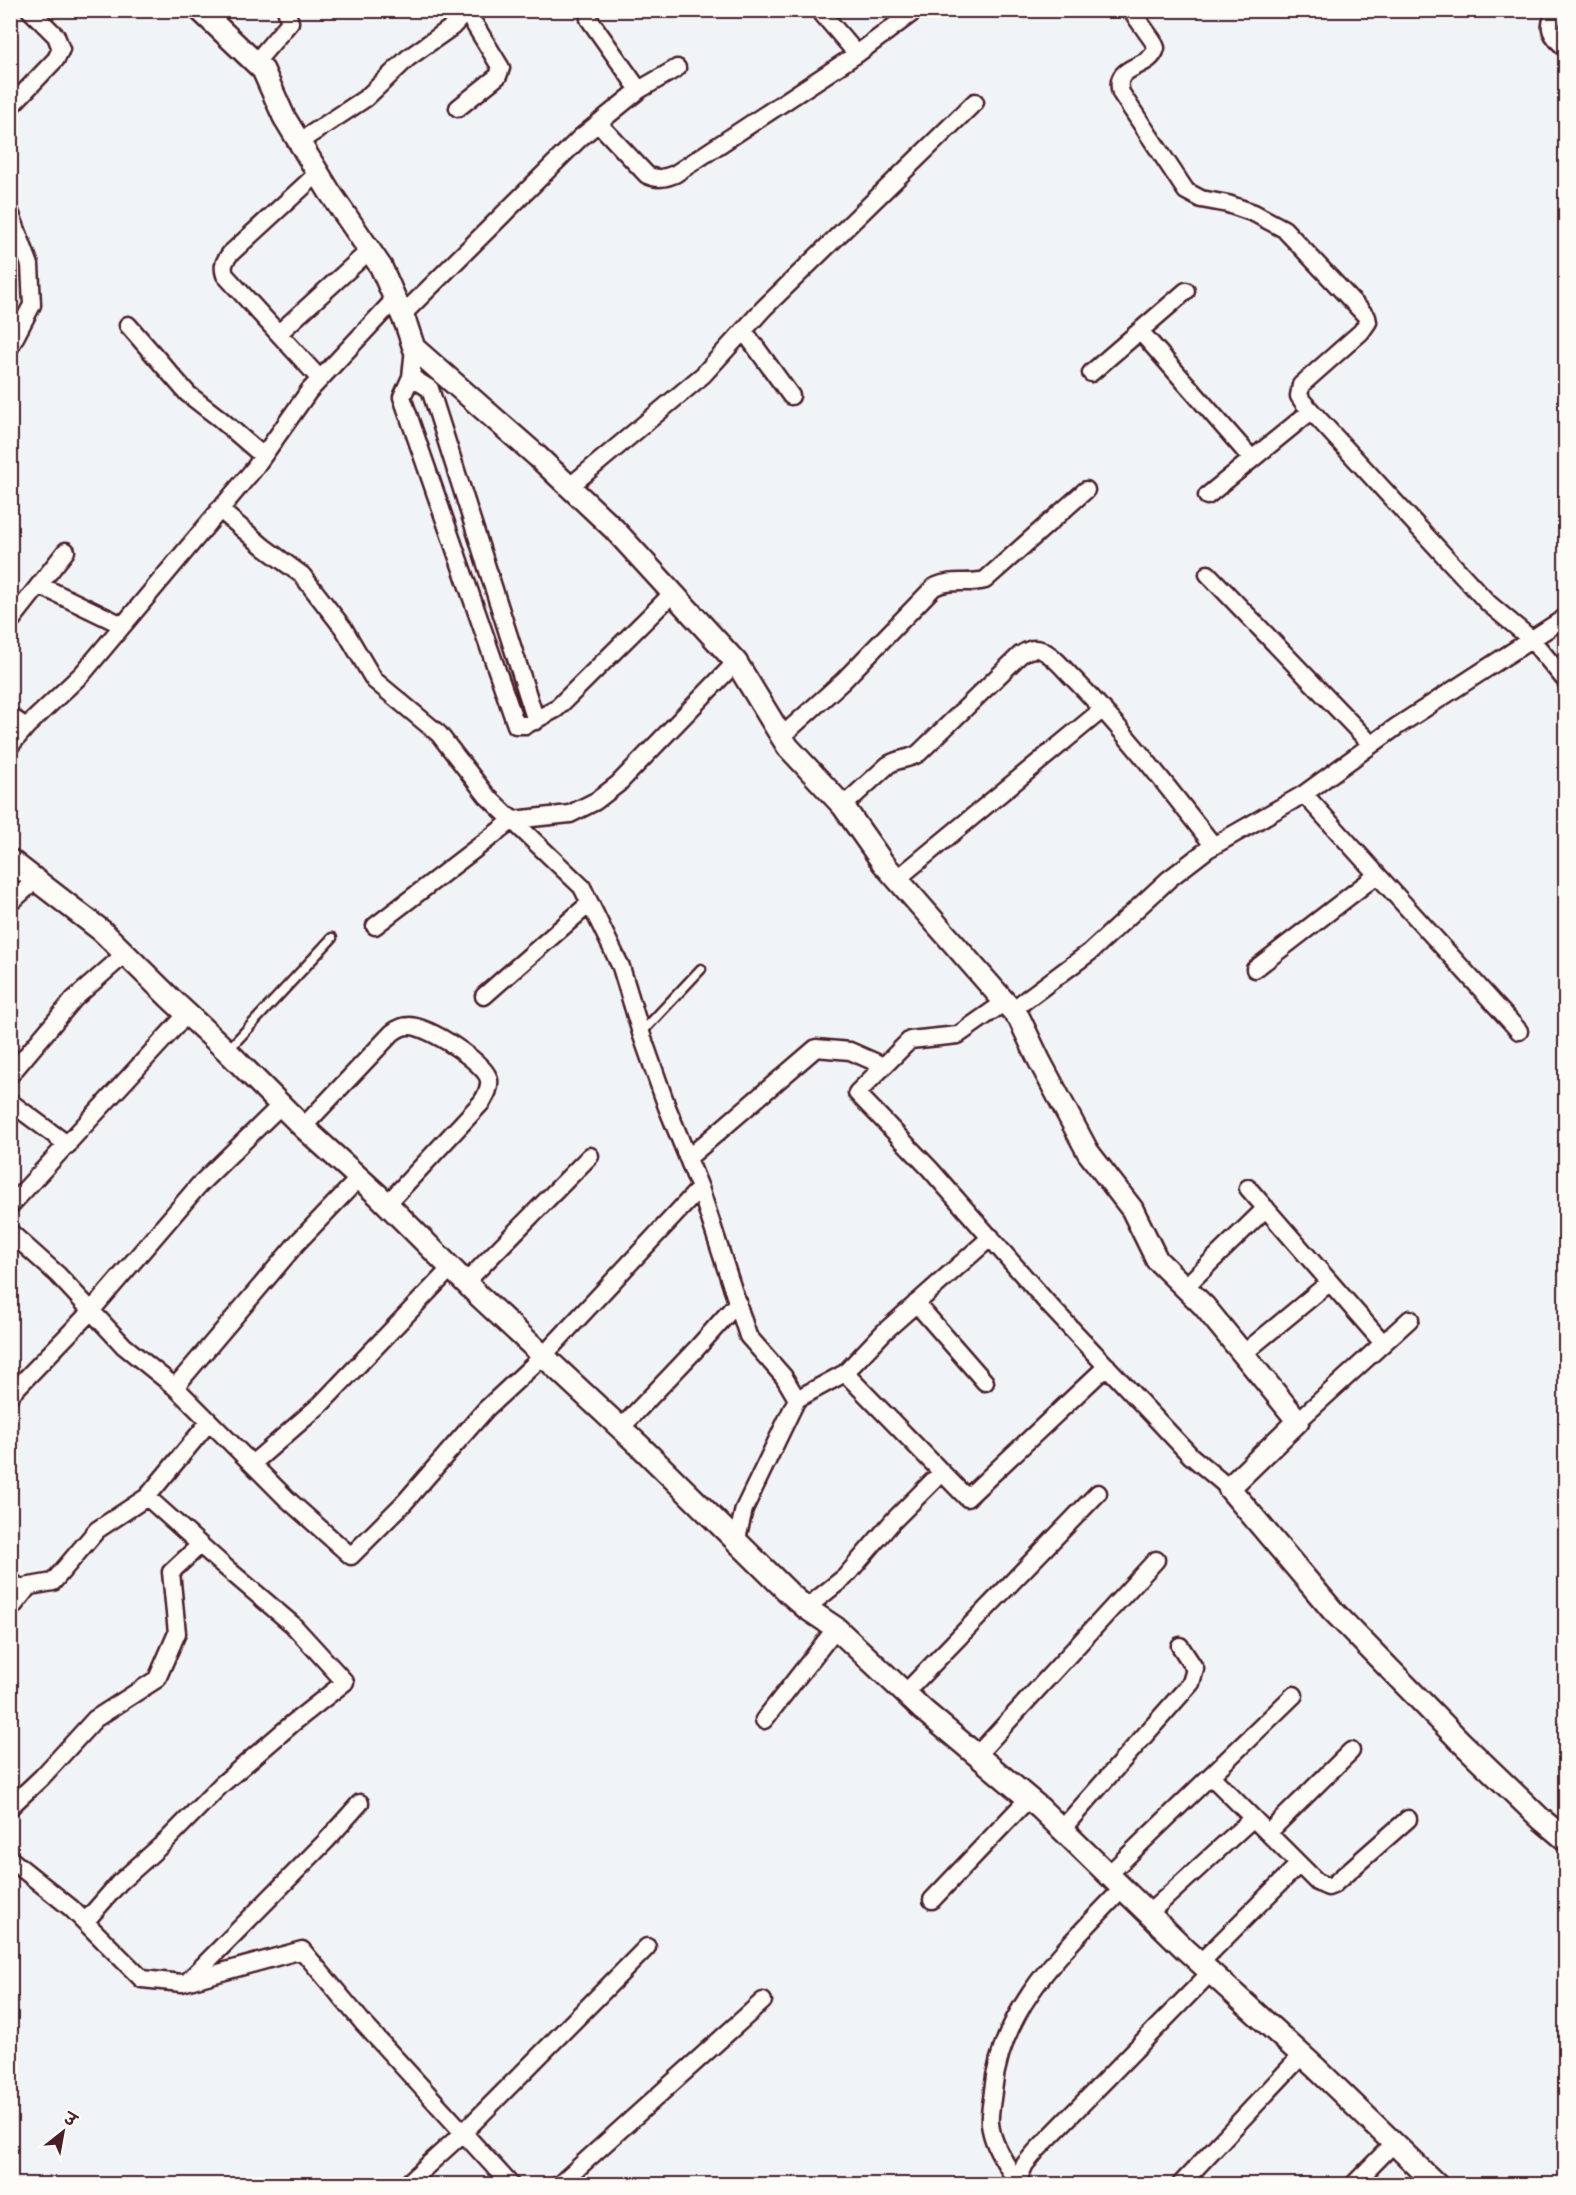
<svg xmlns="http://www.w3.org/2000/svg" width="1576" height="2195" font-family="Delius,'Playpen Sans Deva',sans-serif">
<rect width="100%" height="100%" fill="#f1f4f7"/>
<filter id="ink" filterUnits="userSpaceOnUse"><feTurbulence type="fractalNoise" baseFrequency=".0167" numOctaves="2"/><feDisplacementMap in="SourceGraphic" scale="12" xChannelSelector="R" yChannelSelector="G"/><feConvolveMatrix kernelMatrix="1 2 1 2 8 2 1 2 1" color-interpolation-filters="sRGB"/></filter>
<g filter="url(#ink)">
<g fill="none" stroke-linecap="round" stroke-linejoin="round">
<!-- service casing -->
<g stroke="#4a1f2b" stroke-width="13">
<path id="service" d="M641,1033L701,969
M227,1051L332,938"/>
</g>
<!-- minor casing -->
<g stroke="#4a1f2b" stroke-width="21">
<path id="minor" d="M819,10L857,54
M1131,10L1153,41L1156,48C1150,71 1112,63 1121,93L1186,191L1201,199L1228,204L1254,213L1284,229L1367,317L1368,322L1361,332L1301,385L1299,396L1303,402L1488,603L1531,639L1566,681
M1560,10C1543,26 1552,35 1566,49
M589,19L639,90
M255,63L290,22L286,10
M10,107L56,59L61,49L56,36L30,10
M458,108L498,76L501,68L467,12
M598,123L647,175C658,180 665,178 675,174L857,54L916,10
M299,142L366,98L408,58L452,27L468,10
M318,173L230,254C224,262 222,266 225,275L320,379
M10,212L30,265L32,305L10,347
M402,315L580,138L639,90L677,68
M128,325L188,394L219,418L263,456
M744,331L791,396
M1140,331L1252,459
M279,333L370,250
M414,348L411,377L402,397L516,725H526L556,709L673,593
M1091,373L1186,291
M411,377L430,389L536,721
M569,487L703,375L764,308L975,102
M1207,496L1311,411
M219,509L265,548L302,575L344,629L374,680L439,734L487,796L582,887L621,967L641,1033L667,1107L700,1188L748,1336L784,1377L797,1399L744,1509L737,1539
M1208,574L1371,744
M39,585L122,625
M10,622L66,551
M10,716L26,727
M782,736L843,681L934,587C953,578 966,585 985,580L1086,490
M10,746L26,727L83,673L254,469L309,391L395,299
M1304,794L1519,1031
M843,806L888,765C898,758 909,760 919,753L1020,655C1026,651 1033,647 1041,650C1054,655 1065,671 1075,680C1125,731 1169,789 1213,845
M897,879L1103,709
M10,903L37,879
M375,926L513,820L570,814L596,801L618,784L736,662
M1255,969L1377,875
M484,996L590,903
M1005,1002L958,1035L910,1040L857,1093L930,1169L1050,1306L1191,1456L1229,1488
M1012,1010L1090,952L1169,879L1208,849L1304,794L1396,727L1566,617
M10,1075L74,999L125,954
M10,1102L68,1145
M303,1127L392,1033C397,1029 402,1026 409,1026C427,1025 486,1063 489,1080C490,1089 486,1095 482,1102L387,1204
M688,1158L816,1048L850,1051L884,1066
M1248,1188L1383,1343
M10,1206L187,1014
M10,1232L58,1275L124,1346L175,1387L286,1498L351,1556L404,1503L486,1409L543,1356L700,1188
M466,1282L590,1156
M1185,1287L1266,1208
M916,1303L985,1382
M1244,1353L1330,1282
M845,1373L967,1498L1107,1366
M175,1387L297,1243L359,1178
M10,1395L91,1311L199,1185L281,1105
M797,1399L845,1373L884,1332L991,1237
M1298,1421L1410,1319
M621,1428L698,1347L738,1302
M252,1464L321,1404L451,1268
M147,1497L209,1422
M10,1580L19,1588L53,1582L97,1530L147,1497L224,1566L292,1624L345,1682L293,1723L221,1785L166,1841L119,1883L85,1922
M806,1608L845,1577L893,1521L942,1472
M10,1610L29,1586
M906,1692L1098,1493
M764,1720L836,1628
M977,1755L1156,1560
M1211,1776L1317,1882L1328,1887L1333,1885L1408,1819
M10,1807L42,1777L95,1719L157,1679L177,1633L171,1572L200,1545
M1062,1829L1191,1683L1195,1669L1180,1646
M1268,1833L1351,1751
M10,1859L71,1908L142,1979L182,1983L302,1950L364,2024L510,2184
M1109,1874L1294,1695
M932,1900L1029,1798
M1149,1913L1253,1818
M1200,1963L1299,1864
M189,1980L326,1841L360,1803
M1016,2181C1006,2163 992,2145 990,2123C989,2113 992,2102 993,2091C1001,2005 1067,1948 1123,1888
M407,2184L463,2133L647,1947
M560,2184L763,2001
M1016,2184L1025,2164L1037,2150L1211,1972
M1181,2184L1302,2055
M1354,2184L1394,2143"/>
</g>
<!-- tertiary casing -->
<g stroke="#4a1f2b" stroke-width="26">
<path id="tertiary" d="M200,10L263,70L284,117L329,191L381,267L406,324L414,348L537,456L614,529L736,662L788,747L843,806L883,863L1019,1018L1039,1060L1088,1152L1132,1209L1157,1260L1204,1306L1298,1421L1229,1488L1333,1611L1461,1742L1541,1819L1566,1840
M10,860L102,931L170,998L227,1051L303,1127L378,1195L477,1294L641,1447L789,1593L806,1608L836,1628L923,1710L1040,1808L1185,1949L1316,2068L1436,2184"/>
</g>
<!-- service -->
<use href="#service" stroke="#fdfcf7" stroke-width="8"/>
<!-- minor -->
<use href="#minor" stroke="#fdfcf7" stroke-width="16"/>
<!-- tertiary -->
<use href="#tertiary" stroke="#fdfcf7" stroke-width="21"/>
</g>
</g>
<!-- margin -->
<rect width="1576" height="2195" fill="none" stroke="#fdfcf7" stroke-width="36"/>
<rect x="18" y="18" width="1540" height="2159" fill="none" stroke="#4a1f2b" stroke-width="2" filter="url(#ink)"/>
<!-- north arrow -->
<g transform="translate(63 2132) rotate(31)" stroke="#fdfcf7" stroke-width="4.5" paint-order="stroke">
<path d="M0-4.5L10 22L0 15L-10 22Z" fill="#4a1f2b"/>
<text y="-9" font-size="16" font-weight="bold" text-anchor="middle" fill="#4a1f2b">उ</text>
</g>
</svg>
